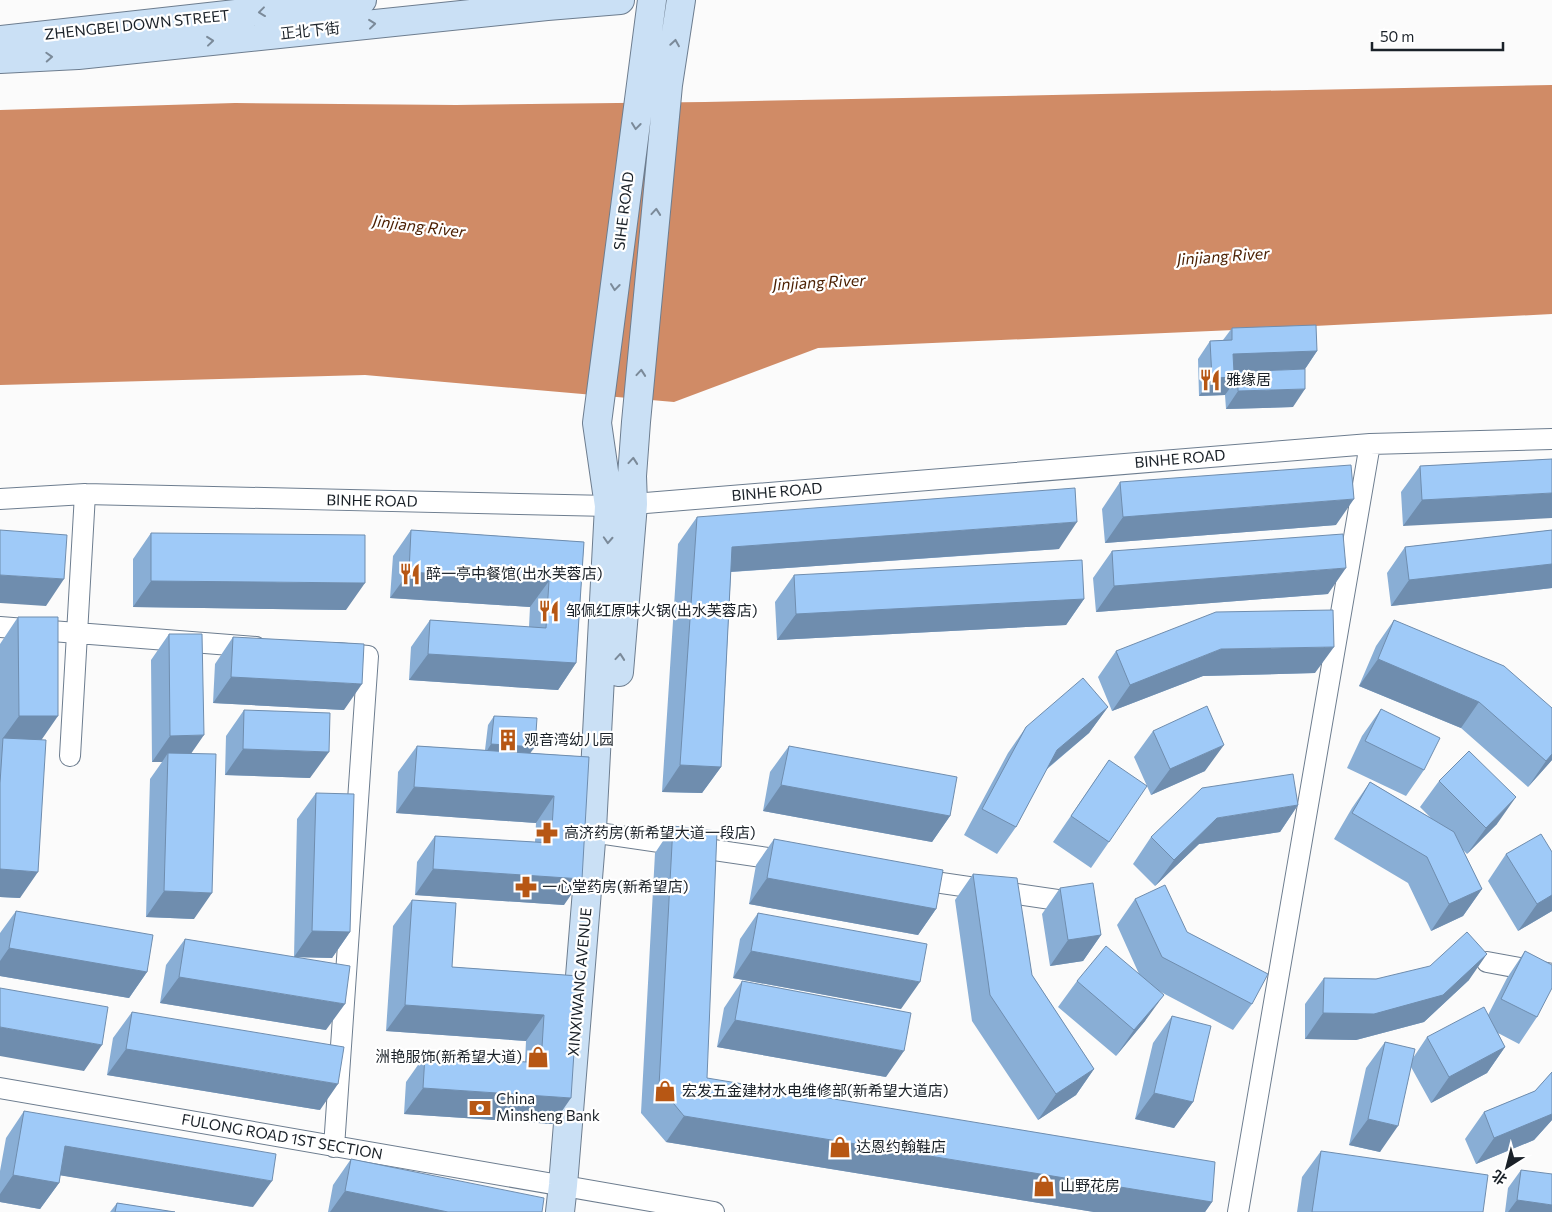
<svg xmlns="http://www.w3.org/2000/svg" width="1552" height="1212" font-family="Commissioner,'Noto Sans SC',sans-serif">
<rect width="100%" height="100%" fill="#fbfbfb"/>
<!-- water -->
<path fill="#d08b66" d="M1552,85V314L1257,329L818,348L674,402L365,375L0,385V110L235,103L456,105L705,102Z"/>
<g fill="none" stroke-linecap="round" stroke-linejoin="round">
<!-- street casing -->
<g stroke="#6d7d8f" stroke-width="22">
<path id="street" d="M0,499L85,494L609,506L1370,444L1552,439
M0,627L256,647
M70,756L85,494
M605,834L788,861
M914,879L1078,903
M1487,962L1552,974
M0,1088L714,1212
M334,1147L368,656L337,653
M1238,1212L1370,444"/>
</g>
<!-- secondary casing -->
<g stroke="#6d7d8f" stroke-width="30">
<path id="secondary" d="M0,40L362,0
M0,59L78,55L547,6L620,0
M619,672L633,504L632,476L636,422L668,85L681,0
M560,1212L563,1185L592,829L609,506L597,423L652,0"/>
</g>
<!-- street -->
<use href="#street" stroke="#fff" stroke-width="20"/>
<!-- secondary -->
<use href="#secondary" stroke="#cae0f5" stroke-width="28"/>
</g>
<!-- wall -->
<path fill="#89aed5" d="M1232,328L1317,351L1305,369L1234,372L1293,407L1226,409L1225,395L1199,396L1198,359L1210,341L1223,340Z
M1552,459L1403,526L1401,492L1420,466Z
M1120,482L1336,525L1105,543L1102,509Z
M697,517L1059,549L731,572L721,767L702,793L662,792L678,544Z
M411,530L584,542L576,663L558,690L409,680L411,647L430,620L529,627L530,607L390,598L393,556Z
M1552,530V588L1391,606L1387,573L1405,547Z
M151,533L346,610L133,607V559Z
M1112,551L1328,594L1096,612L1093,578Z
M794,575L1084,599L1066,625L777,640L775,602Z
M18,617L41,740L20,898L0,897V644Z
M1394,620L1552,708V760L1528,787L1461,728L1359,686L1376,646Z
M169,634L191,754L194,919L146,917L150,779L162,762H152L151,660Z
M233,637L344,710L213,703L215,664Z
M1116,651L1315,673L1203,676L1112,711L1098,677Z
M1108,707L1089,733L1046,770L1016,827L997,854L964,835L1008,753L1026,727Z
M1381,709L1424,770L1406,796L1347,768L1362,736Z
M244,710L310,778L225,775L226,736Z
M494,716L531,753L589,757L564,905L415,895L417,862L435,836L535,842L536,823L396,813L398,772L417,746L485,750L488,725Z
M1153,731L1205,771L1151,795L1134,757Z
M789,746L950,816L932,842L763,811L770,772Z
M1109,760V842L1091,868L1053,842Z
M1439,781L1497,824L1467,854L1463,850L1482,889L1463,916L1431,931L1408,883L1334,839L1352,808L1370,782L1431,818L1420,807Z
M316,793L350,932L332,958L294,957L297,819Z
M1298,805L1280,832L1199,844L1155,886L1133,864L1151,837Z
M673,826L707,1078L1212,1202L1205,1212H1094L666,1142L641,1113L655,853Z
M774,839L936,909L918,935L749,904L756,865Z
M1552,852V911L1518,931L1488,881L1506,854Z
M973,874L1032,975L1094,1069L1076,1095L1038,1120L972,1021L955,900Z
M1060,888L1101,935L1083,961L1050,966L1042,914Z
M1135,899L1187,932L1252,1004L1233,1030L1159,991L1145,1021L1116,1056L1058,1007L1077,981L1139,974L1117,925Z
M412,900L452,967L579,976L553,1124L404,1114L406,1082L425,1055L525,1062L526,1041L386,1031L393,926Z
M16,911L147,972L129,998L0,976V933Z
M758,913L901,1009L733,978L740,939Z
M185,939L326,1030L160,1003L166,965Z
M1525,951L1537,1017L1519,1044L1498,1033L1505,1047L1487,1073L1431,1103L1411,1067L1380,1152L1349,1145L1366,1068L1385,1042L1413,1058L1427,1037L1488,1015L1507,978Z
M1324,978L1469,980L1424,1022L1356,1040L1305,1039V1004Z
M742,981L886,1077L717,1047L724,1008Z
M132,1012L320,1110L107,1075L113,1038Z
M1172,1016L1193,1102L1174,1128L1135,1119L1153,1043Z
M1552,1072V1120L1534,1140L1476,1164L1465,1139L1484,1112L1535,1091Z
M24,1111L253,1207L60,1175L59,1183L40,1209L0,1202V1171L6,1138Z
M1321,1151L1483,1212H1297L1302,1177Z
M351,1159L542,1212H328L333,1185Z
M1521,1170L1552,1212H1505L1508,1188Z
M117,1203L175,1212H110Z"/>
<!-- shaded-wall -->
<path fill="#6f8dae" d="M1317,351L1305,369L1220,372L1233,354Z
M1238,377L1225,395L1199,396L1212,378Z
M1305,389L1293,407L1226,409L1238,391Z
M1552,493V518L1403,526L1422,500Z
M1354,499L1336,525L1105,543L1123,517Z
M1077,522L1059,549L714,573L732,547Z
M1552,564V588L1391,606L1409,580Z
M1346,568L1328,594L1096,612L1114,586Z
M409,572L549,581L530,607L390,598Z
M0,575L64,579L46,606L0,603Z
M151,581L365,583L346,610L133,607Z
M1084,599L1066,625L777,640L796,614Z
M1334,647L1315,673L1203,676L1112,711L1130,685L1221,649Z
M428,654L576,663L558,690L409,680Z
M1378,659L1479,702L1461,728L1359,686Z
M231,677L362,684L344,710L213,703Z
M1108,707L1089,733L1038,776L1057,750Z
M19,716H58L40,742L3,738Z
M204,735L186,761L168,753L162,762H152L170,736Z
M491,744L535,747L528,756L485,754Z
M1224,745L1205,771L1151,795L1170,769Z
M243,749L329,752L310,778L225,775Z
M1552,754V760L1528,787L1546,761Z
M680,765L721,767L702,793L662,792Z
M781,785L950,816L932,842L763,811Z
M414,787L554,796L536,823L396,813Z
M1516,797L1497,824L1467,854L1486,828Z
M1298,805L1280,832L1199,844L1155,886L1174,860L1217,818Z
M0,869L38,872L20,898L0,897Z
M433,869L582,879L564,905L415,895Z
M767,878L936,909L918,935L749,904Z
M1482,889L1463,916L1431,931L1449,904Z
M164,891L212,893L194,919L146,917Z
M1552,895V911L1518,931L1537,904Z
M312,931L350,932L332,958L294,957Z
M1101,935L1083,961L1050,966L1068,940Z
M9,948L147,972L129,998L0,976V961Z
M751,951L920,982L901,1009L733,978Z
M1487,954L1469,980L1424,1022L1356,1040L1305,1039L1323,1013Z
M179,977L345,1004L326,1030L160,1003Z
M1164,995L1145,1021L1116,1056L1134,1030Z
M405,1005L544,1015L526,1041L386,1031Z
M735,1020L904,1051L886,1077L717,1047Z
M0,1027L102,1045L84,1071L0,1056Z
M1505,1047L1487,1073L1431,1103L1449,1077Z
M126,1049L338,1084L320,1110L107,1075Z
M1094,1069L1076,1095L1038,1120L1056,1094Z
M423,1088L571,1098L553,1124L404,1114Z
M1154,1093L1193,1102L1174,1128L1135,1119Z
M1552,1114V1120L1534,1140L1476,1164L1494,1138Z
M684,1116L1212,1202L1205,1212H1094L666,1142Z
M1368,1119L1398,1126L1380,1152L1349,1145Z
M65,1146L272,1181L253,1207L46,1173Z
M13,1175L59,1183L40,1209L0,1202V1194Z
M345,1191L448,1212H330Z
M1517,1200L1552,1205V1212H1508Z"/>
<!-- building -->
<path fill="#9fcaf8" stroke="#6f8dae" d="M1316,325L1317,351L1233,354L1234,372L1305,369V389L1238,391V377L1212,378L1210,341L1232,340V328Z
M1552,459V493L1422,500L1420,466Z
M1351,465L1354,499L1123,517L1120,482Z
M1075,488L1077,522L732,547L721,767L680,765L697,517Z
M0,530L67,535L64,579L0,575Z
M411,530L584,542L576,663L428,654L430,620L546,628L549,581L409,572Z
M1552,530V564L1409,580L1405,547Z
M151,533L365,535V583L151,581Z
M1343,534L1346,568L1114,586L1112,551Z
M1082,560L1084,599L796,614L794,575Z
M1333,610L1334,647L1221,649L1130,685L1116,651L1216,612Z
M18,617H58V716H19Z
M1394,620L1504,666L1552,708V754L1546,761L1479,702L1378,659Z
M169,634H202L204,735L170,736Z
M233,637L364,644L362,684L231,677Z
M1083,678L1108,707L1057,750L1016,827L982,809L1026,727Z
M1207,706L1224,745L1170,769L1153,731Z
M1381,709L1440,738L1424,770L1365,741Z
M244,710L330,713L329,752L243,749Z
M494,716L537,718L535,747L491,744Z
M3,738L46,740L38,872L0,869V783Z
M417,746L589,757L582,879L433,869L435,836L551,843L554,796L414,787Z
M789,746L957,777L950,816L781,785Z
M1469,751L1516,797L1486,828L1439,781Z
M168,753L216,754L212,893L164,891Z
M1109,760L1147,786L1109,842L1071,816Z
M1293,774L1298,805L1217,818L1174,860L1151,837L1202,788Z
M1370,782L1454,832L1482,889L1449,904L1427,857L1352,813Z
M316,793L354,794L350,932L312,931Z
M673,826L717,831L707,1078L1215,1162L1212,1202L684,1116L659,1086Z
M1541,834L1552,852V895L1537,904L1506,854Z
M774,839L943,870L936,909L767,878Z
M973,874L1017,878L1032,975L1094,1069L1056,1094L990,995Z
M1093,883L1101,935L1068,940L1060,888Z
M1165,885L1187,932L1268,974L1252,1004L1162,957L1135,899Z
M412,900L456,903L452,967L579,976L571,1098L423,1088L425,1055L541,1063L544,1015L405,1005Z
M16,911L153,935L147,972L9,948Z
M758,913L927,944L920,982L751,951Z
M1467,932L1487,954L1443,995L1374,1014L1323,1013L1324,978L1376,979L1430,966Z
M185,939L350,966L345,1004L179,977Z
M1106,946L1164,995L1134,1030L1077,981Z
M1525,951L1552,965V988L1537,1017L1501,999Z
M742,981L911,1013L904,1051L735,1020Z
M0,988L108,1007L102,1045L0,1027Z
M1484,1007L1505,1047L1449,1077L1427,1037Z
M132,1012L344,1047L338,1084L126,1049Z
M1172,1016L1211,1026L1193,1102L1154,1093Z
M1385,1042L1415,1049L1398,1126L1368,1119Z
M1552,1072V1114L1494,1138L1484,1112L1535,1091Z
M24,1111L276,1154L272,1181L65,1146L59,1183L13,1175Z
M1321,1151L1488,1175L1483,1212H1312Z
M351,1159L544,1198L542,1212H448L345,1191Z
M1521,1170L1552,1174V1205L1517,1200Z
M117,1203L175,1212H115Z"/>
<!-- one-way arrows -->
<defs><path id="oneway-chevron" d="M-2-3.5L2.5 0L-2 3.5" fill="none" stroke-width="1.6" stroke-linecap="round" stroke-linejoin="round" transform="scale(1.25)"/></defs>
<g stroke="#7b8a99">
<use href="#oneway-chevron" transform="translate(262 12) rotate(173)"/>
<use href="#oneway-chevron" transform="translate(372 24) rotate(-6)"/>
<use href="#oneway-chevron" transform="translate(210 41) rotate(-6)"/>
<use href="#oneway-chevron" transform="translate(675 43) rotate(-81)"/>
<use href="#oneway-chevron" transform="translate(49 57) rotate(-3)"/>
<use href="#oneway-chevron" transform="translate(636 126) rotate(97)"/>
<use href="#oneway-chevron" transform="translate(656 212) rotate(-85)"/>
<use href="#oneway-chevron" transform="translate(615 287) rotate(97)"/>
<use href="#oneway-chevron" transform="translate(641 373) rotate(-85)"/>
<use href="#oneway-chevron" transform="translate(633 461) rotate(-85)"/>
<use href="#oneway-chevron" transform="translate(608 540) rotate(93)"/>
<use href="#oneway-chevron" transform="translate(620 657) rotate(-85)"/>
</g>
<!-- icons -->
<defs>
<g id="restaurant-bare" transform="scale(1.725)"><path d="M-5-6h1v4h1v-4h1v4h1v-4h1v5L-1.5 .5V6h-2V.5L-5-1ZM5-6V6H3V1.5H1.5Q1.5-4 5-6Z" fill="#b75714" stroke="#fff" stroke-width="2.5" paint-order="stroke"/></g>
<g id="building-bare" transform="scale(1.725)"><path d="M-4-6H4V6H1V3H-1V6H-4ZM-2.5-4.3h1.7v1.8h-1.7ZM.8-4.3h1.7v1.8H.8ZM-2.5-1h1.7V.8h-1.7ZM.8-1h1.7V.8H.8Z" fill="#b75714" stroke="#fff" stroke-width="2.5" paint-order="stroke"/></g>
<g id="pharmacy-bare" transform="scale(1.725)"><path d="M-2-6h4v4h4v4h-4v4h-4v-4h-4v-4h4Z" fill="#b75714" stroke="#fff" stroke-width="2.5" paint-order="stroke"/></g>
<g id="shop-bare" transform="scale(1.725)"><path d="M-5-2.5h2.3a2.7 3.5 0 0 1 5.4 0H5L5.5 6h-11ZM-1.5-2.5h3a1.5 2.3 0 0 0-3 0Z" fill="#b75714" stroke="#fff" stroke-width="2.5" paint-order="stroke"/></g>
<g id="bank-bare" transform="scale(1.725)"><path d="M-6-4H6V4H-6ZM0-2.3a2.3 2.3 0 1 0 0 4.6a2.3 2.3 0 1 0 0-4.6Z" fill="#b75714" stroke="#fff" stroke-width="2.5" paint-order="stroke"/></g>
</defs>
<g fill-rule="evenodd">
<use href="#restaurant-bare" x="1210" y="380"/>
<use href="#restaurant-bare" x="410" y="574"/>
<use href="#restaurant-bare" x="549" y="611"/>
<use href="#building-bare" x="508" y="740"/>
<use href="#pharmacy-bare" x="547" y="833"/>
<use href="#pharmacy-bare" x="526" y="887"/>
<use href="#shop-bare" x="538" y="1057"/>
<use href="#shop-bare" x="665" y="1091"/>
<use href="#bank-bare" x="480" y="1108"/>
<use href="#shop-bare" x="840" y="1147"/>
<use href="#shop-bare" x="1044" y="1186"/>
</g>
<g text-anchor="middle" stroke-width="4.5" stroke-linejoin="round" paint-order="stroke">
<!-- street labels -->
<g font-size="15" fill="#1a2128" stroke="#fff">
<text transform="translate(137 25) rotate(-6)" y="5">ZHENGBEI DOWN STREET</text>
<text transform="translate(310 31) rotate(-6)" y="5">正北下街</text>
<text transform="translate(624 211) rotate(-83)" y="5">SIHE ROAD</text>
<text transform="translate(1180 459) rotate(-5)" y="5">BINHE ROAD</text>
<text transform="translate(777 492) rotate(-5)" y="5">BINHE ROAD</text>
<text transform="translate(372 501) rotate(1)" y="5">BINHE ROAD</text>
<text transform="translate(580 982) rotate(-85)" y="5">XINXIWANG AVENUE</text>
<text transform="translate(282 1137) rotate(10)" y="5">FULONG ROAD 1ST SECTION</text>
</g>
<!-- poi labels -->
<g font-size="15" fill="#1a2128" stroke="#fff" text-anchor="start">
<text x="1226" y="385">雅缘居</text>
<text x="426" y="579">醉一亭中餐馆(出水芙蓉店)</text>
<text x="566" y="616">邹佩红原味火锅(出水芙蓉店)</text>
<text x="524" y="745">观音湾幼儿园</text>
<text x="564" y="838">高济药房(新希望大道一段店)</text>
<text x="542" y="892">一心堂药房(新希望店)</text>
<text x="522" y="1062" text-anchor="end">洲艳服饰(新希望大道)</text>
<text x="682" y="1096">宏发五金建材水电维修部(新希望大道店)</text>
<text x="496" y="1104">China<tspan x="496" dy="17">Minsheng Bank</tspan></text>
<text x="856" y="1152">达恩约翰鞋店</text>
<text x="1060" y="1191">山野花房</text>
</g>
<!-- water labels -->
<g font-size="16" font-style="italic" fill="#4c2003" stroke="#fff">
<text transform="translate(419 226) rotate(7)" y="6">Jinjiang River</text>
<text transform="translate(1223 256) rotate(-4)" y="6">Jinjiang River</text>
<text transform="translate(819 282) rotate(-3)" y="6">Jinjiang River</text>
</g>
</g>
<!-- north arrow -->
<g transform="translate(1507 1167) rotate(216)" stroke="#ffffff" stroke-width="4" paint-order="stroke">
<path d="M0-4L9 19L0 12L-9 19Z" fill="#1a2128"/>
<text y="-8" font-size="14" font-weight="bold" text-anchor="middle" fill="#1a2128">北</text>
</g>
<!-- scale -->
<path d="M1372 42v8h131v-8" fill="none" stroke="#1a2128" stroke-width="2.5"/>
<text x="1380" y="42" font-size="15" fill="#1a2128" stroke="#ffffff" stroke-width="4" paint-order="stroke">50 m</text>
</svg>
